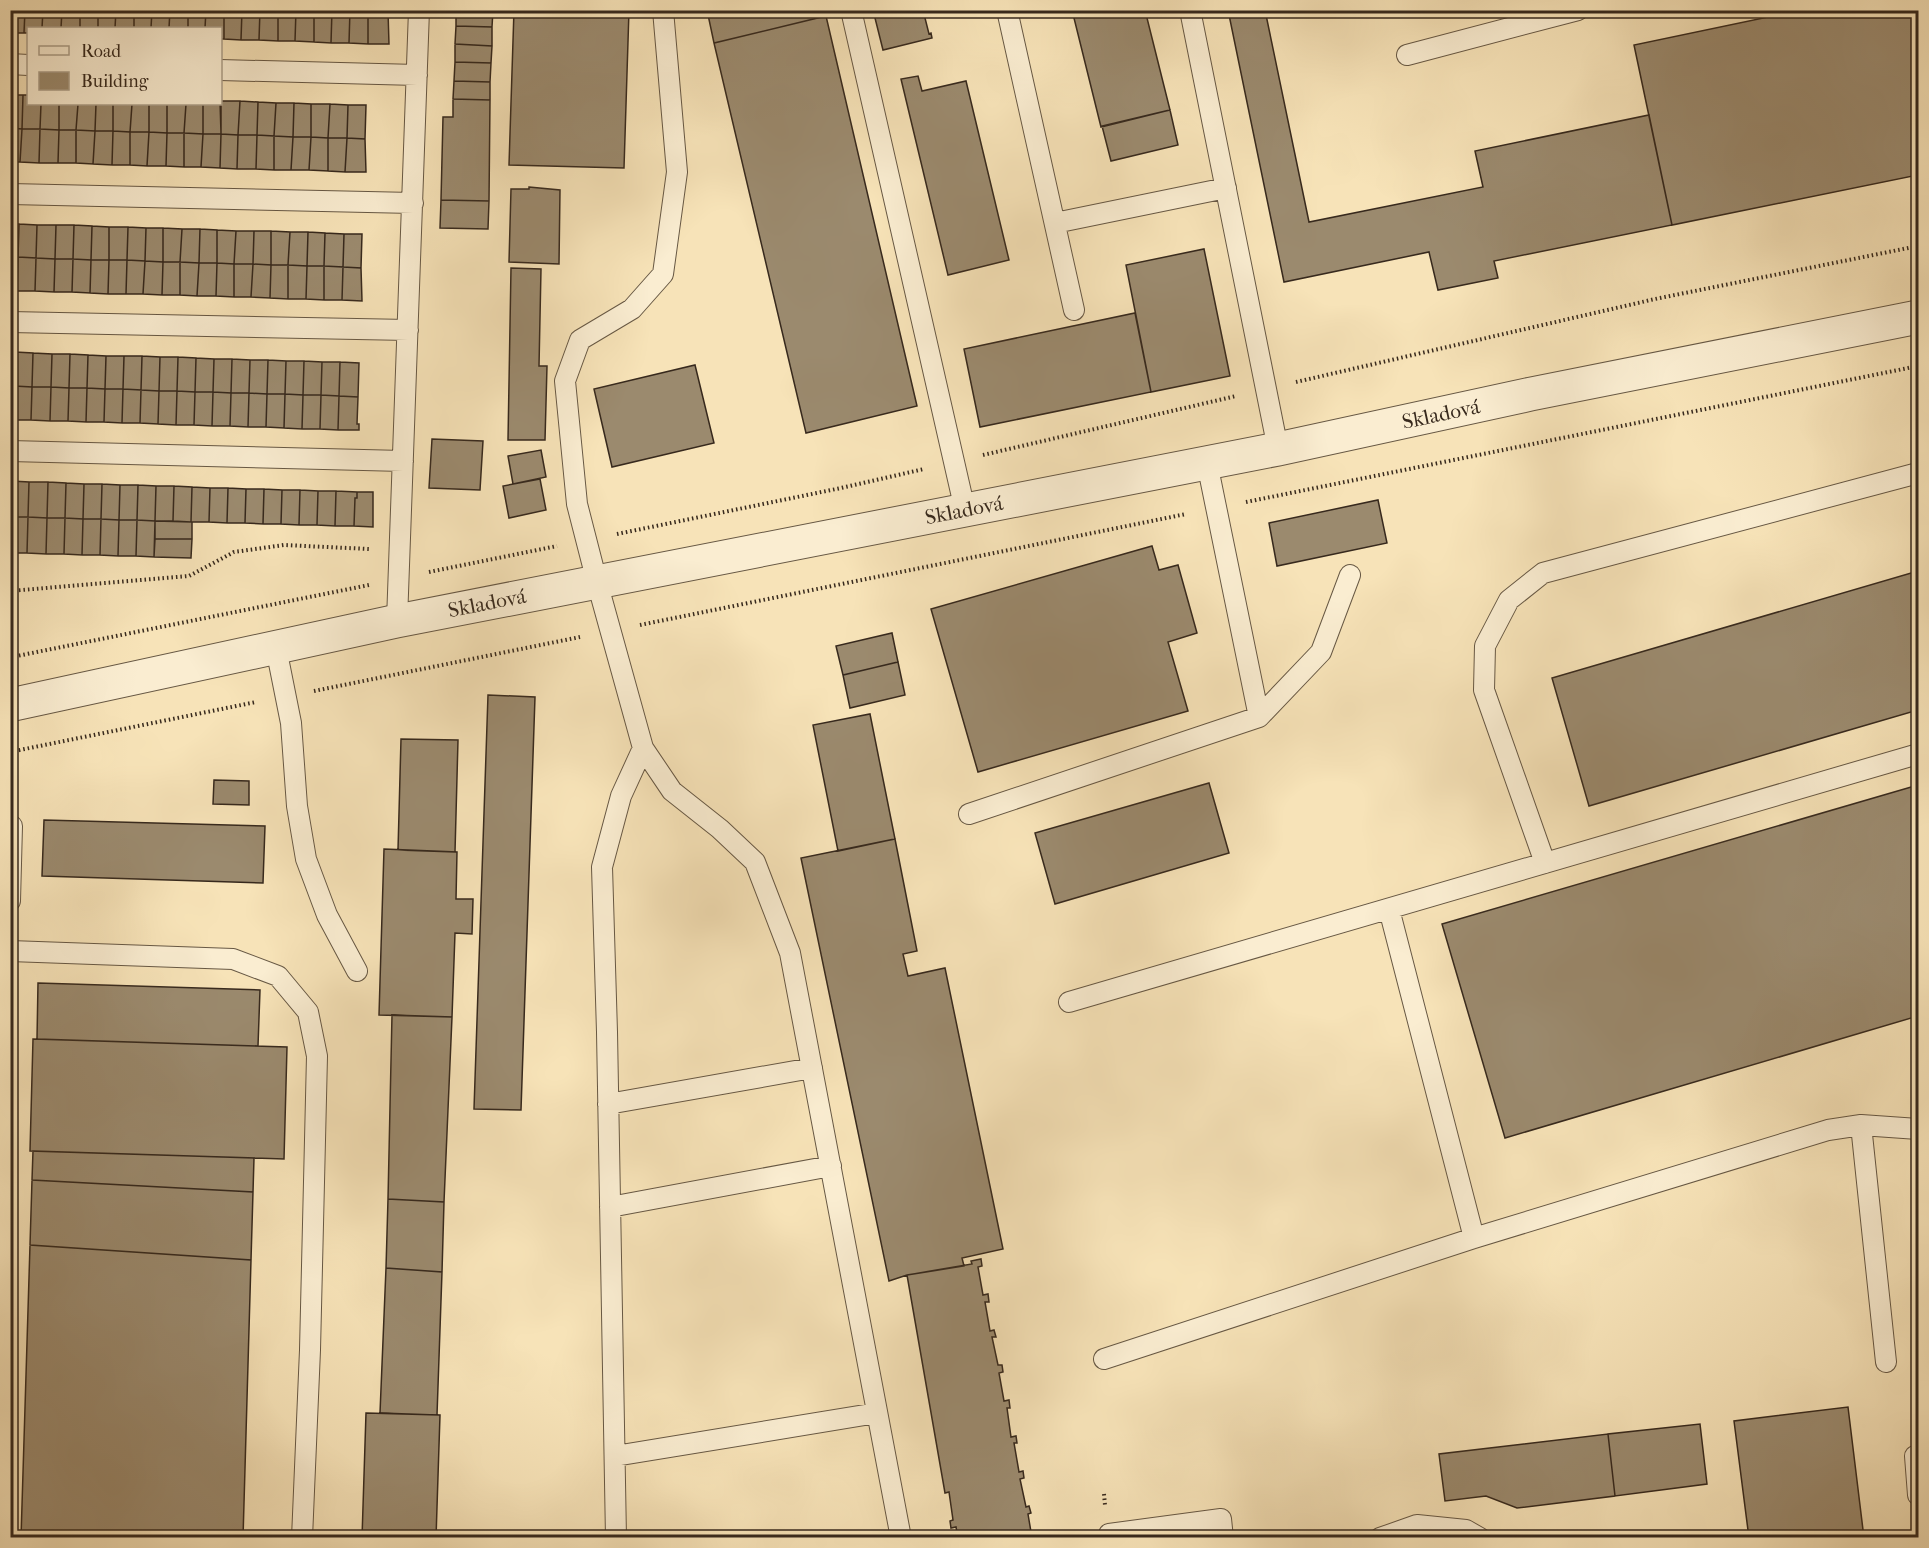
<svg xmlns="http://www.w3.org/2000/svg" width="1929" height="1548" font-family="'IM FELL French Canon',serif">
<rect width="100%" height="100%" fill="#f7e3b8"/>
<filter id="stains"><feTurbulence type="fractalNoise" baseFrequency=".00333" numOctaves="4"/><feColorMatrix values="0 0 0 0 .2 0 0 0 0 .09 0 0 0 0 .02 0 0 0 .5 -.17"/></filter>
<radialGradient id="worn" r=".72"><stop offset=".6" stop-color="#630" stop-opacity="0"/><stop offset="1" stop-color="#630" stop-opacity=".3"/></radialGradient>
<!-- building -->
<path fill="#9b8a6e" stroke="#37291d" stroke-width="1.5" d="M10,10H25L24,33H10Z
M25,10H43L42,28H28V33H24Z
M43,10H62L61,28H42Z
M62,10H80V28H61Z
M80,10H98V28H80Z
M98,10H116L115,28H98Z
M116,10H134V28H115Z
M134,10H152L151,28H134Z
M152,10H170L169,28H151Z
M170,10H188V28H169Z
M188,10H206L205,28H188Z
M206,10H224V39H220V28H205Z
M224,10H242L241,40L224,39Z
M242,10H260L259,40H241Z
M260,10H278V41L259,40Z
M278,10H296L295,41H278Z
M296,10H314V42L295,41Z
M314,10H332L331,43L314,42Z
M332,10H350L349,43H331Z
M350,10H368V44L349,43Z
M368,10L388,11L389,44H368Z
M456,10H493L492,27L456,26Z
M514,10H629L624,168L509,165Z
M707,10H824L826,16L714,43Z
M873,10H923L929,34L931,33L932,38L883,50Z
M1072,10H1145L1170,110L1101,127Z
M1228,10H1265L1309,222L1483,187L1475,151L1649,115L1672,225L1494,261L1498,278L1438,290L1429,252L1284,282Z
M1801,10H1918V175L1672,225L1634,45Z
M826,16L917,406L806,433L714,43Z
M456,26L492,27V46L455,44Z
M455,44L492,46L491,63L455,62Z
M455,62L491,63L490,82L454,81Z
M918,76L922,91L966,81L1009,260L948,275L901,79Z
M454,81L490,82V100L453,99Z
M10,95H23L22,129L10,128Z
M23,95H28V104H41L40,129H22Z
M453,99L490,100L489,201L441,200L443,117H453Z
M220,101L221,134H203V104H220Z
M221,101H240L238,135L221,134Z
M240,101L258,102L257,135H238Z
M258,102L276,103L274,136L257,135Z
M276,103H294L293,137L274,136Z
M294,103L311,104V137H293Z
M41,104H59V130L40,129Z
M59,104H78L76,130H59Z
M78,104H96L95,131L76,130Z
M96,104H113V131H95Z
M113,104H132L130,132L113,131Z
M132,104H149V132H130Z
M149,104H167V133L149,132Z
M167,104H186L184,133H167Z
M186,104H203V134L184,133Z
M311,104H330L328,138L311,137Z
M330,104L348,105L347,138H328Z
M348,105H366L365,139L347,138Z
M1170,110L1178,145L1111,161L1102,126Z
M10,128L22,129L20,162H10Z
M22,129H40L39,163L20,162Z
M40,129L59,130L58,163H39Z
M59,130H76V163H58Z
M76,130L95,131L93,164L76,163Z
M95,131H113L112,165L93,164Z
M113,131L130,132V165H112Z
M130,132H149L147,166L130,165Z
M149,132L167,133L166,166H147Z
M167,133H184V167L166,166Z
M184,133L203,134L201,167H184Z
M203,134H221L220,168L201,167Z
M221,134L238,135L237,169L220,168Z
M238,135H257L256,169H237Z
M257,135L274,136V170L256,169Z
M274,136L293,137L291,170H274Z
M293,137H311L309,170H291Z
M311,137L328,138V171L309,170Z
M328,138H347L345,172L328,171Z
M347,138L365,139L366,172H345Z
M529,187L560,190L559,264L509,262L511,189H529Z
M441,200L489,201L488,229L440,228Z
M10,224H19L18,257H10Z
M19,224L37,225L36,258L18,257Z
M37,225H56L55,259L36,258Z
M56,225H74L73,259H55Z
M74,225L92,226L91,260L73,259Z
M92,226L109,227V260H91Z
M109,227H128L127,260H109Z
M128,227L146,228L145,261L127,260Z
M146,228H163V262L145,261Z
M163,228L182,229L180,262H163Z
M182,229H200L199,263L180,262Z
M200,229L217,230V263H199Z
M217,230L236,231L234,264L217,263Z
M236,231H254L253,264H234Z
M254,231H271V265L253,264Z
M271,231L290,232L288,265H271Z
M290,232H308L307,266L288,265Z
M308,232L325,233L324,266H307Z
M325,233L344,234L343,267L324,266Z
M344,234H362L361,268L343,267Z
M1204,249L1230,376L1151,392L1126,265Z
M10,257H18L17,291H10Z
M18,257L36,258L35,291H17Z
M36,258L55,259L54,292L35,291Z
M55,259H73L72,292H54Z
M73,259L91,260L90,293L72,292Z
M91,260H109L108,294L90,293Z
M109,260H127L126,294H108Z
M127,260L145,261L143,294H126Z
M145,261L163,262L162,295L143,294Z
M163,262H180V295H162Z
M180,262L199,263L197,296L180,295Z
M199,263H217L216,296H197Z
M217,263L234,264V297L216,296Z
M234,264H253L251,297H234Z
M253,264L271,265L270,298L251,297Z
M271,265H288V299L270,298Z
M288,265L307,266L306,299H288Z
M307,266H324V300L306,299Z
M324,266L343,267L342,300H324Z
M343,267L361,268L362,301L342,300Z
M511,268L541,269L539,366H547L545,440H508Z
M1135,313L1151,392L980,427L964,349Z
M10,352H15L14,386H10Z
M15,352L33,353L32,387L14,386Z
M33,353L52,354L51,387H32Z
M52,354H70L69,388L51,387Z
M70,354L88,355L87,388H69Z
M88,355L106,356L105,389L87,388Z
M106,356H124L123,389H105Z
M124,356H142L141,390L123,389Z
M142,356L160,357L159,391L141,390Z
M160,357H178L177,391H159Z
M178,357L196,358L195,392L177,391Z
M196,358L214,359L213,392H195Z
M214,359H232L231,393L213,392Z
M232,359L250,360L249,393H231Z
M250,360H268L267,394L249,393Z
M268,360L286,361L285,394H267Z
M286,361H304L303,395L285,394Z
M304,361L322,362L321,395H303Z
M322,362H340L339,396L321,395Z
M340,362L359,363L358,397L339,396Z
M695,365L714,443L612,467L594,389Z
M10,386H14L13,420H10Z
M14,386L32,387L31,420H13Z
M32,387H51L50,421L31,420Z
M51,387L69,388L68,421H50Z
M69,388H87L86,422L68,421Z
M87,388L105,389L104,422H86Z
M105,389H123L122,423L104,422Z
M123,389L141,390L140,423H122Z
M141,390L159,391L158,424L140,423Z
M159,391H177L176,425L158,424Z
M177,391L195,392L194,425H176Z
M195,392H213L212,426L194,425Z
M213,392L231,393L230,426H212Z
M231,393H249L248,427L230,426Z
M249,393L267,394L266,427H248Z
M267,394H285L284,428L266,427Z
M285,394L303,395L302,429L284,428Z
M303,395H321L320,429H302Z
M321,395L339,396L338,430L320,429Z
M339,396L358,397L357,424H359V430H338Z
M432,439L483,441L480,490L429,488Z
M541,450L546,477L513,484L508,456Z
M540,479L546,510L509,518L503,486Z
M11,481L29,482L28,517H10Z
M29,482H48L47,518L28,517Z
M48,482L66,483L65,518H47Z
M66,483L84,484L83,519L65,518Z
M84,484H102L101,519H83Z
M102,484L120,485L119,520L101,519Z
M120,485H138L137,520H119Z
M138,485L156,486L155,521L137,520Z
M156,486H174L173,521H155Z
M174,486L192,487L191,522L173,521Z
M192,487L210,488L209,522H191Z
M210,488H228L227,523L209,522Z
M228,488L246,489L245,523H227Z
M246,489H264L263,524L245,523Z
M264,489L282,490L281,524H263Z
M282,490H300L299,525L281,524Z
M300,490L318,491L317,525H299Z
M318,491H336L335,526L317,525Z
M336,491L357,492V498H355L354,526H335Z
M357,492H373V527L354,526L355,498H357Z
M1378,500L1387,543L1277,566L1269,523Z
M10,517H28L27,553H10Z
M28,517L47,518L46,554L27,553Z
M47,518H65L64,554H46Z
M65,518L83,519L82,555L64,554Z
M83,519H101L100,555H82Z
M101,519L119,520L118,556L100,555Z
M119,520H137L136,556H118Z
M137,520L155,521L154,557L136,556Z
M155,521L192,522V539H155Z
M155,539H192L191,558L154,557Z
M1152,546L1159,570L1178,565L1197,633L1168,642L1188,711L978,772L931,609Z
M1918,571V710L1589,806L1552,678Z
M892,633L898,662L843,675L836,646Z
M898,662L905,695L850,708L843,675Z
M488,695L535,697L521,1110L474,1109Z
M870,714L895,839L838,851L813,725Z
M401,739L458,740L455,852L398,850Z
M214,780L249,781V805L213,804Z
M1209,783L1229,853L1055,904L1035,833Z
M1918,785V1016L1505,1138L1442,924Z
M44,820L265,826L263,883L42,876Z
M895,839L917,951L903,954L908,976L945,968L1003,1249L962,1258L964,1266L907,1275L889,1281L801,858Z
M384,849L457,852L456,899H473L472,934L455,933L452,1017L379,1015Z
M38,983L260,990L258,1046L37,1039Z
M392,1015L452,1017L444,1202L388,1199Z
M33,1039L287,1047L284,1159L30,1151Z
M33,1151L254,1158L253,1192L32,1180Z
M32,1180L253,1192L251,1260L30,1245Z
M388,1199L444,1202L442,1272L386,1268Z
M30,1245L251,1260L243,1538H21Z
M981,1259L982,1266L978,1267L983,1295L988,1294L989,1302H985L990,1331L994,1330L996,1337H992L998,1365H1002L1003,1372L999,1373L1004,1401L1009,1400L1010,1408H1007L1011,1437L1016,1436L1017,1443H1014L1019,1472L1023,1471L1024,1478L1020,1479L1026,1507L1029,1506L1031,1513L1028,1514L1032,1538H958L956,1527L951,1528L950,1521L953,1520L949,1492L945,1493L907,1275L972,1264L971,1261Z
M386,1268L442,1272L437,1415L380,1413Z
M1848,1407L1864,1538H1749L1734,1421Z
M366,1413L440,1415L436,1538H362Z
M1700,1424L1707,1484L1615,1496L1608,1434Z
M1608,1434L1615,1496L1517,1508L1486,1496L1445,1501L1439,1454Z"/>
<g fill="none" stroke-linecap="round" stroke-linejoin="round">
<!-- lane casing -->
<g stroke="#675844" stroke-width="22">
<path id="lane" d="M663,10L677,172L663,274L632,309L580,340L565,381L577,504L597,582L643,748L672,791L720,829L755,862L790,953L901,1538
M851,10L965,510
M1007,10L1074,310
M1190,10L1278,449
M1407,55L1578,10
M10,64L28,65
M220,70L417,75
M10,194L413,203
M1055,223L1226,188
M10,322L408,330
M10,451L403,461
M1207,463L1259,717
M397,621L419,10
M276,648L291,723L297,806L306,859L327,915L357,971
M969,814L1259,717L1321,652L1350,575
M1545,863L1484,690L1485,646L1509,600L1543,573L1918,473
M10,901L12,826
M1389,909L1474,1238
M10,951L233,959L278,976L308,1012L317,1056L310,1350L302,1538
M1069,1002L1918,754
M608,1104L812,1068
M1861,1125L1886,1362
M610,1207L831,1166
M1104,1359L1474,1238L1828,1130L1861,1125L1918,1129
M615,1456L877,1413
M1915,1456L1918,1495
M1109,1534L1221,1519L1223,1538
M616,1538L607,1032L602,867L621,796L643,748
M1380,1538L1417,1525L1466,1530L1480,1538"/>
</g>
<!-- street casing -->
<g stroke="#675844" stroke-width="35">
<path id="street" d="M10,705L397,621L1278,449L1531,394L1918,317"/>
</g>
<!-- path -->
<path stroke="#37291d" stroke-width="4" stroke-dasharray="1.5 3" stroke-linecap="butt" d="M1296,382L1655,299L1918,246
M983,455L1236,396
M1246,502L1918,366
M617,534L841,488L924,469
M429,572L557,546
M10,591L189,576L234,552L284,545L369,549
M640,625L1186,514
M10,656H17L369,585
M314,691L580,637
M10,752L256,702
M1104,1494L1105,1505"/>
<!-- lane -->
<use href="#lane" stroke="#faedd1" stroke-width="20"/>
<!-- street -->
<use href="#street" stroke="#faedd1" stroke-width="33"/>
</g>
<g text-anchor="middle" stroke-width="4.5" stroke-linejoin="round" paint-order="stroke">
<!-- street labels -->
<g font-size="21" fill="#37291d" stroke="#faedd1">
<text transform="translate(1441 414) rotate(-12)" y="7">Skladová</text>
<text transform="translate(964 510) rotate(-11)" y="7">Skladová</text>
<text transform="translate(487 603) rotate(-11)" y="7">Skladová</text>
</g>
</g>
<!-- margin -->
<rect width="1929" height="1548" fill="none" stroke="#f7e3b8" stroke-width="36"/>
<rect x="12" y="12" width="1905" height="1524" fill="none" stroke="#37291d" stroke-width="3"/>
<rect x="18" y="18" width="1893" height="1512" fill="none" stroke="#37291d" stroke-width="1.5"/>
<!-- legend -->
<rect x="27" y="27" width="195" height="78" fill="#faedd1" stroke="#ac9f89" stroke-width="1.5"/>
<rect x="39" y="46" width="30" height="9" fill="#faedd1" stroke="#ac9f89" stroke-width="1.5"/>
<text x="81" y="57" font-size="18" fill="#37291d">Road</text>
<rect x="39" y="72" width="30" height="18" fill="#9b8a6e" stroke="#ac9f89" stroke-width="1.5"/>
<text x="81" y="87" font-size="18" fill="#37291d">Building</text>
<rect width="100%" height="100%" filter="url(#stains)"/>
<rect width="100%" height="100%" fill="url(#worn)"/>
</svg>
